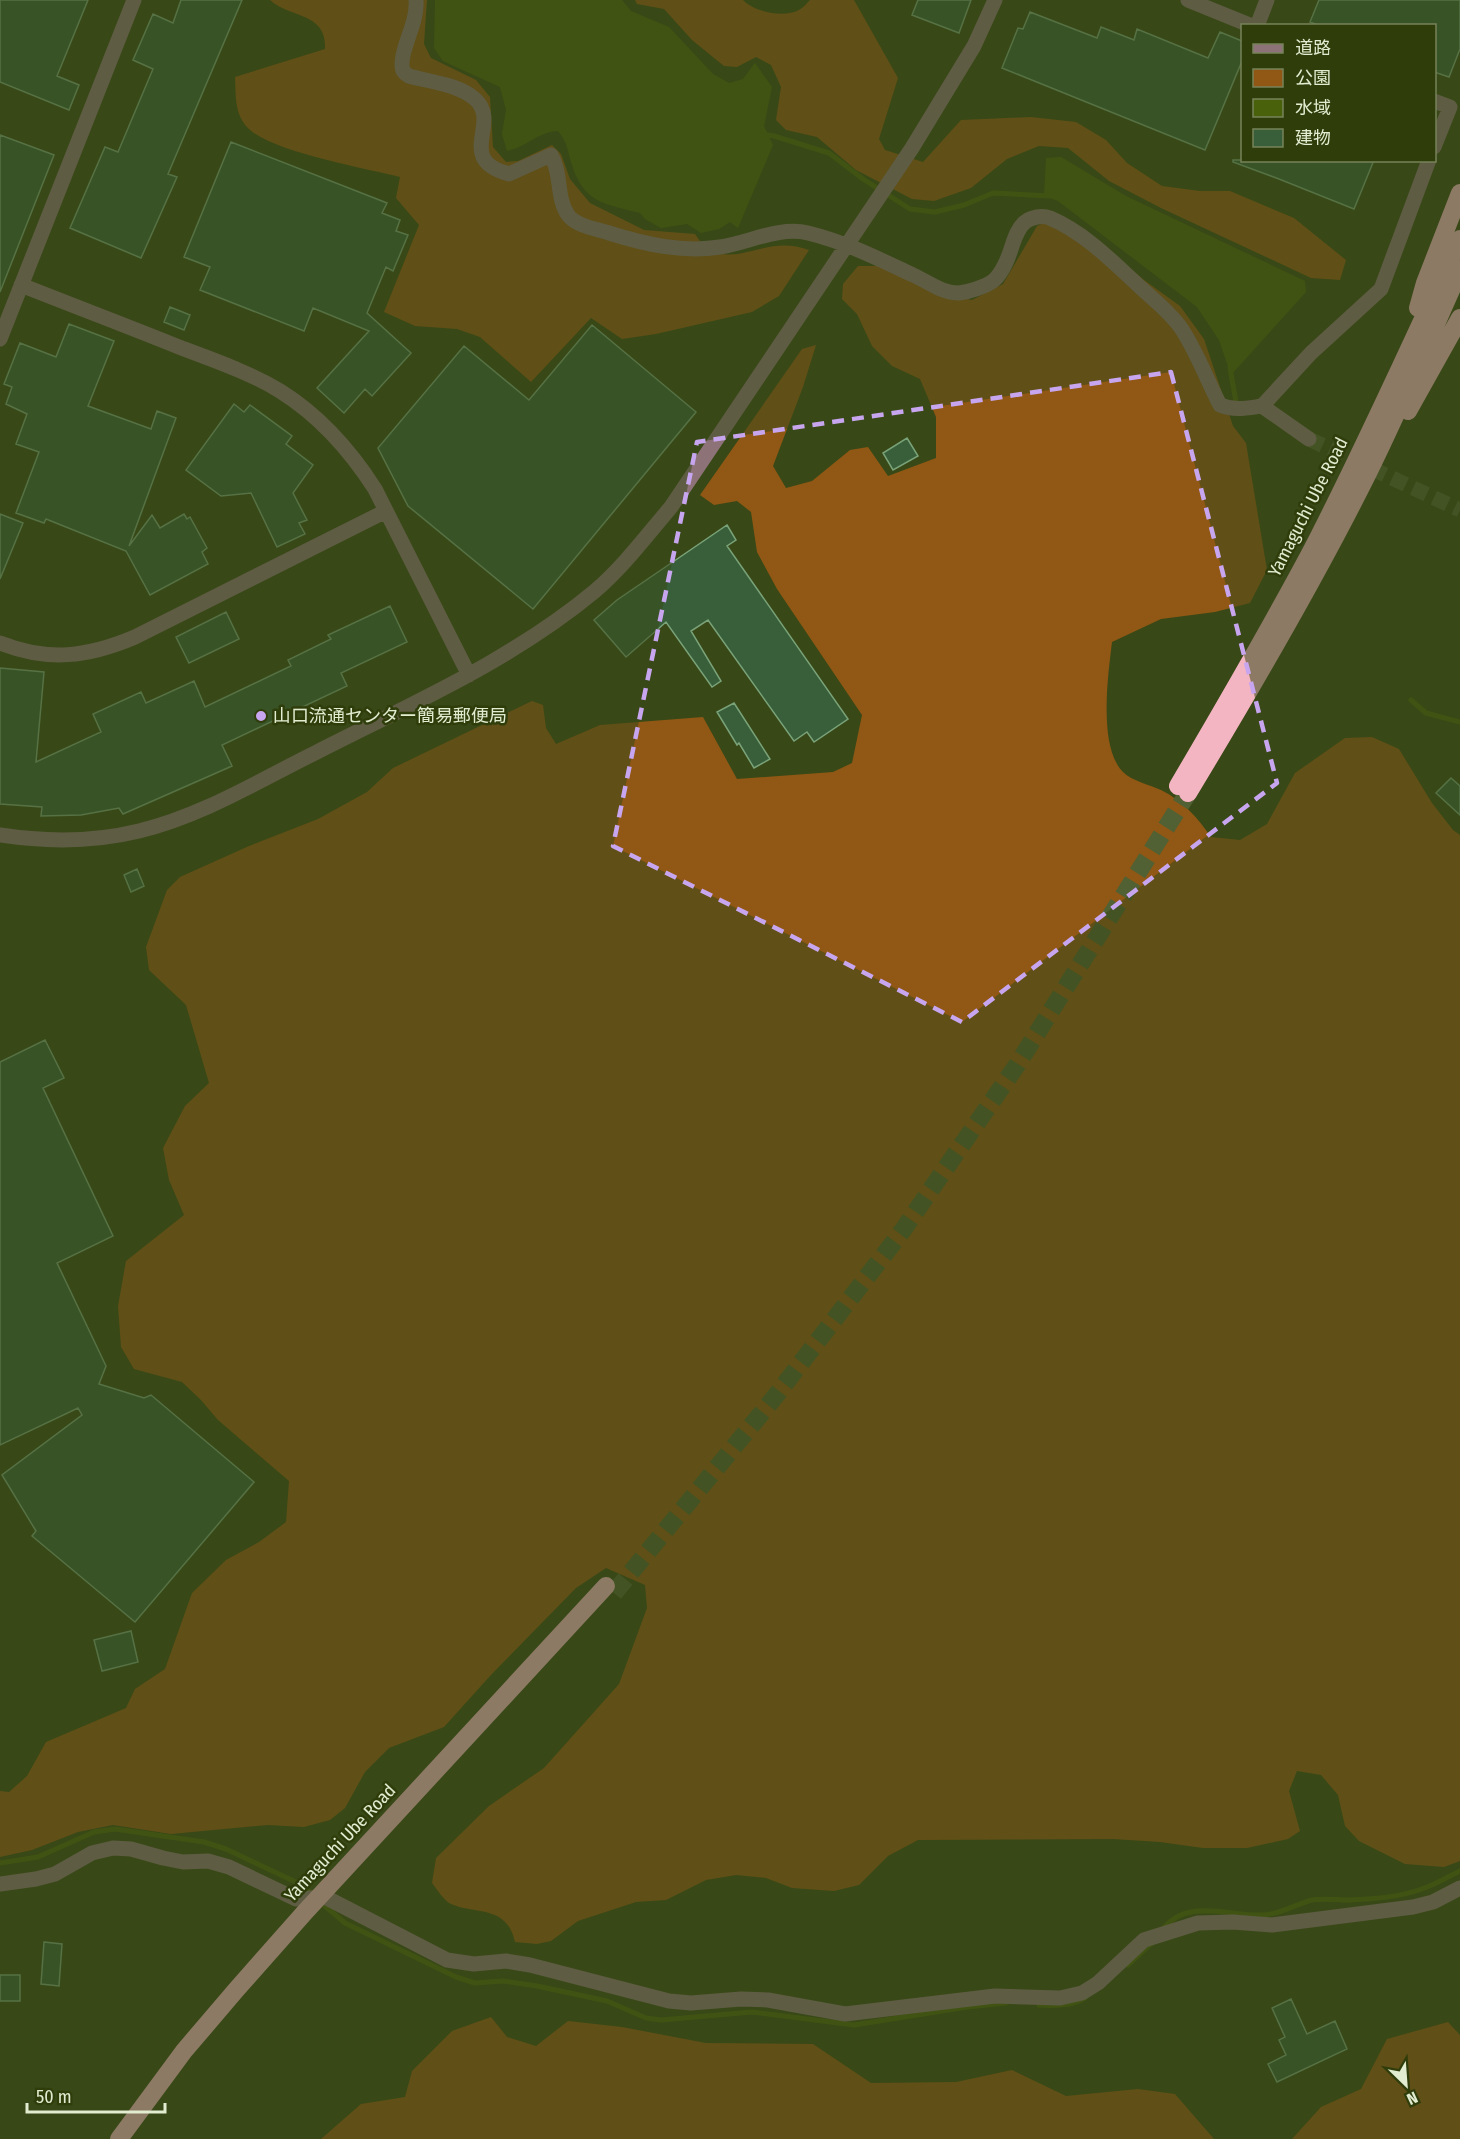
<svg xmlns="http://www.w3.org/2000/svg" width="1460" height="2139" font-family="'Fira Sans Condensed','Noto Sans JP',sans-serif">
<rect width="100%" height="100%" fill="#394817"/>
<!-- green -->
<path fill="#905814" d="M270,0H427L424,44L431,58L476,80L490,97L493,147L506,162L518,161L552,145L561,154L570,179L590,203L644,230L695,234L709,254C718,254 728,255 738,254C764,249 782,240 809,250L779,296L752,312L656,334L622,339L591,318L531,382L480,337L457,329L415,326L384,312L419,225L396,198L400,177C364,168 273,152 249,129C234,115 236,95 235,77L325,49C327,12 291,19 270,0Z
M635,0H743C754,12 784,18 799,10C803,8 807,3 810,0H854L898,78L879,139L885,150L923,162L961,120L1031,117L1076,122L1106,140L1127,163L1162,186L1200,191H1230L1294,218L1346,260L1340,280L1311,278L1161,208L1109,181L1068,148L1039,146L1007,159L971,188L934,201L912,199L856,170L817,137L786,130L776,120L781,87L771,65L756,57L737,67L724,66L692,40L664,9L637,4Z
M1058,217L1088,233L1144,280L1180,306L1204,339L1233,426L1246,443L1267,570L1250,603L1215,612L1161,619L1112,642C1108,675 1098,747 1123,772C1132,781 1150,785 1161,790C1183,801 1197,817 1211,837L1240,840L1267,824L1295,773L1345,738L1372,737L1399,749L1432,803L1453,830L1460,835V1861L1444,1867L1405,1864L1359,1841L1345,1826L1338,1795L1321,1775L1297,1771L1289,1791L1300,1831L1288,1839L1247,1848H1203L1160,1842L1113,1839L918,1840L888,1856L859,1885L834,1891L792,1888L766,1878L736,1875L706,1880L666,1900L636,1902L578,1921L551,1941L537,1944L515,1942C507,1905 477,1915 451,1904C444,1901 437,1889 432,1883L436,1858L489,1806L544,1768L619,1684L647,1608L645,1585L606,1568L576,1588L490,1676L444,1727L389,1748L365,1772L345,1808L330,1820L304,1827L268,1825L171,1834L113,1825L78,1832L32,1850L0,1857V1791L9,1792L27,1776L46,1742L126,1708L135,1689L165,1669L192,1593L226,1560L259,1542L286,1522L289,1481L218,1420L201,1400L182,1382L134,1369L121,1347L118,1306L126,1261L184,1215L169,1180L163,1148L185,1106L209,1083L186,1005L149,970L146,947L167,890L180,877L249,846L318,819L367,792L393,768L532,701L543,705L546,728L556,744L600,725L703,717L737,779L833,772L852,763L862,715L777,589L757,552L751,512L737,501L714,505L700,495L802,349L816,345L803,387L773,466L786,488L812,481L850,450L868,447L888,476L936,458V417L920,379L892,366L872,346L857,314L842,299L843,284L858,266H877L940,294L972,300L1003,284L1037,226Z
M491,2017L507,2037L536,2046L568,2021L622,2027L706,2043L813,2044L871,2083L956,2082L1012,2070L1066,2096L1138,2089L1175,2094L1214,2139H321L361,2104L405,2097L412,2071L452,2031Z
M1448,2022L1460,2035V2139H1292L1321,2107L1361,2089L1387,2039Z"/>
<!-- water -->
<path fill="#4a610c" d="M435,0H622L631,11L669,27L713,74L729,83L743,79L755,63L772,87L764,126L773,145L738,228L730,222L719,229L701,233L687,224L661,228L645,219L640,213C605,204 584,203 572,165C567,150 569,145 558,131C537,132 527,147 507,151L502,134L506,110L500,87L443,61L434,48Z
M1061,157L1126,196L1305,281L1306,292L1231,375L1219,340L1197,307L1058,201L1044,196L1046,158Z"/>
<g fill="none" stroke-linecap="round" stroke-linejoin="round">
<!-- stream -->
<path stroke="#4a610c" stroke-width="5" d="M761,134L774,136L829,153L863,179L910,209L935,212L964,205L993,193L1049,196
M1230,368L1236,402
M1411,700L1426,713L1460,722
M0,1863L38,1857L94,1832L115,1829L204,1842L226,1849L302,1885L312,1894
M319,1901L345,1923L456,1977L475,1983L503,1981L537,1986L607,2001L646,2018L661,2020L752,2012L854,2025L967,2007L1006,2003
M1163,1929C1188,1897 1230,1917 1264,1915C1281,1914 1296,1904 1312,1900C1324,1898 1337,1900 1349,1900C1374,1899 1404,1897 1427,1887C1438,1883 1449,1876 1460,1871
M1128,1965L1154,1941
M1039,2005C1055,2006 1071,2006 1085,1998"/>
</g>
<!-- building -->
<path fill="#385f39" stroke="#7aa37a" stroke-width="1.5" d="M0,0H88L57,76L79,85L69,110L0,82Z
M181,0H242L168,174L177,177L141,258L70,228L105,147L118,152L153,69L133,60L153,14L173,23Z
M918,0H971L959,33L912,15Z
M1319,0H1460V49L1449,77L1434,72V26H1320L1310,22Z
M1030,12L1097,38L1101,27L1134,40L1137,29L1208,58L1220,32L1242,41V61L1205,150L1002,68L1018,28L1023,29Z
M0,135L54,155L0,292Z
M231,142L387,203L382,213L400,220L396,231L408,235L393,271L386,267L367,313L411,353L372,396L365,389L344,413L317,388L369,331L313,308L304,331L200,290L210,267L184,257Z
M1233,160H1374L1354,209L1279,179L1233,162Z
M170,307L190,315L184,330L164,322Z
M69,324L114,341L88,406L151,429L157,411L176,418L129,546L152,515L160,528L184,514L187,519L190,517L207,548L202,552L208,564L150,595L126,551L46,519L44,523L16,513L39,452L16,444L27,414L6,404L12,387L4,384L20,343L56,357Z
M592,325L696,412L533,609L408,506L378,448L464,346L529,400Z
M234,404L244,412L250,405L292,436L286,444L313,465L293,493L307,520L299,523L305,534L277,547L251,493L221,496L186,470Z
M907,438L918,456L893,470L883,453Z
M0,514L23,523L0,579Z
M727,525L736,540L727,546L848,719L814,742L807,732L794,741L708,620L691,631L721,681L712,687L666,622L626,657L594,620L617,600Z
M390,606L407,642L341,673L347,686L222,745L232,766L123,814L119,808L81,815L41,816L42,807L0,804V668L44,672L36,762L101,732L93,714L141,692L146,703L194,681L205,707L291,666L288,660L331,639L328,635Z
M226,612L239,639L189,663L176,637Z
M734,703L770,759L754,768L739,743L737,745L717,712Z
M1451,778L1460,786V815L1436,793Z
M137,869L144,886L131,892L124,875Z
M45,1040L64,1078L43,1088L113,1236L57,1263L106,1366L99,1384L144,1398L151,1395L254,1482L135,1622L32,1536L36,1531L2,1475L82,1415L78,1408L0,1445V1062Z
M131,1631L138,1662L102,1671L94,1640Z
M44,1942L62,1944L59,1986L41,1984Z
M0,1975H20V2001H0Z
M1291,1999L1307,2034L1335,2021L1347,2049L1277,2082L1268,2064L1286,2055L1279,2040L1285,2037L1272,2008Z"/>
<g fill="none" stroke-linecap="round" stroke-linejoin="round">
<!-- minor-tunnel -->
<path stroke="#526133" stroke-width="15" stroke-dasharray="15 8" stroke-linecap="butt" d="M1309,439L1460,510"/>
<!-- highway-tunnel -->
<path stroke="#526133" stroke-width="18" stroke-dasharray="18 9" stroke-linecap="butt" d="M614,1593L774,1398L903,1230L1017,1065L1188,793"/>
<!-- minor -->
<path stroke="#8d7378" stroke-width="15" d="M416,0C418,23 401,47 402,65C402,71 404,73 409,76C430,82 458,84 475,99C502,123 454,159 509,174L551,155C562,173 556,198 568,215C576,226 596,229 609,233C644,244 683,253 720,247C748,243 779,226 808,233C845,242 879,259 913,275C929,282 941,293 959,293C968,292 985,287 993,281C1002,274 1009,256 1012,246C1015,237 1018,228 1025,222C1032,217 1042,215 1050,218C1085,233 1113,262 1140,287C1154,300 1170,312 1181,328C1197,352 1207,380 1220,405C1235,411 1247,408 1262,406
M1188,0L1252,26
M1257,26L1267,0
M1434,101L1450,107L1434,147
M21,285C74,306 127,326 179,347C213,360 249,372 280,391C320,416 350,450 375,489L469,675
M0,339L134,0
M1309,439L1262,406L1311,353L1381,289L1429,160
M0,643C48,662 88,657 135,637L386,511
M0,835C46,842 94,842 139,831C202,816 260,780 317,752C413,703 512,660 595,591C624,566 647,535 671,507L912,148L974,46L995,0
M0,1884L36,1879L55,1874L92,1853L113,1848L131,1849L163,1858L183,1862L208,1861L229,1867L296,1899L325,1897L447,1960L474,1964L506,1961L530,1965L669,2001L691,2003L741,1999L768,2000L845,2014L995,1996L1060,1998L1082,1993L1098,1983L1144,1940L1198,1923L1233,1922L1272,1925L1413,1907L1433,1902L1460,1888"/>
<!-- highway -->
<path stroke="#f4b5c2" stroke-width="18" d="M1418,308L1425,283L1460,193
M1408,411L1460,318
M1178,786C1224,708 1270,629 1313,548C1365,447 1412,342 1460,239
M1188,793C1251,689 1312,585 1366,477C1400,409 1429,339 1460,270
M119,2139L184,2051L236,1990L305,1912L606,1586"/>
</g>
<!-- marked area -->
<path d="M0 0H1460V2139H0ZM1171,372L1277,783L962,1022L613,846L697,442Z" fill="#394817" fill-opacity=".55" fill-rule="evenodd"/>
<path fill="none" stroke="#c7a6ef" stroke-width="4.5" stroke-dasharray="12 8" stroke-linejoin="round" d="M1171,372L1277,783L962,1022L613,846L697,442Z"/>
<!-- markers -->
<circle fill="#c7a6ef" stroke="#2f3d0b" stroke-width="2" cx="261" cy="716" r="6"/>
<g text-anchor="middle" stroke-width="5" stroke-linejoin="round" paint-order="stroke">
<!-- street labels -->
<g font-size="18" fill="#e2ecd1" stroke="#2f3d0b">
<text transform="translate(1308 507) rotate(-63)" y="6">Yamaguchi Ube Road</text>
<text transform="translate(340 1843) rotate(-47)" y="6">Yamaguchi Ube Road</text>
</g>
<!-- poi labels -->
<g font-size="18" fill="#e2ecd1" stroke="#2f3d0b" text-anchor="start">
<text x="273" y="722">山口流通センター簡易郵便局</text>
</g>
</g>
<!-- legend -->
<rect x="1241" y="24" width="195" height="138" fill="#2f3d0b" stroke="#77835a" stroke-width="1.5"/>
<rect x="1253" y="44" width="30" height="9" fill="#8d7378" stroke="#77835a" stroke-width="1.5"/>
<text x="1295" y="54" font-size="18" fill="#e2ecd1">道路</text>
<rect x="1253" y="69" width="30" height="18" fill="#905814" stroke="#77835a" stroke-width="1.5"/>
<text x="1295" y="84" font-size="18" fill="#e2ecd1">公園</text>
<rect x="1253" y="99" width="30" height="18" fill="#4a610c" stroke="#77835a" stroke-width="1.5"/>
<text x="1295" y="114" font-size="18" fill="#e2ecd1">水域</text>
<rect x="1253" y="129" width="30" height="18" fill="#385f39" stroke="#77835a" stroke-width="1.5"/>
<text x="1295" y="144" font-size="18" fill="#e2ecd1">建物</text>
<!-- north arrow -->
<g transform="translate(1406 2085) rotate(155)" stroke="#2f3d0b" stroke-width="4.5" paint-order="stroke">
<path d="M0-4.5L10 22L0 15L-10 22Z" fill="#e2ecd1"/>
<text y="-9" font-size="16" font-weight="bold" text-anchor="middle" fill="#e2ecd1">N</text>
</g>
<!-- scale -->
<path d="M27 2103v9h138v-9" fill="none" stroke="#e2ecd1" stroke-width="3"/>
<text x="36" y="2103" font-size="18" fill="#e2ecd1" stroke="#2f3d0b" stroke-width="4.5" paint-order="stroke">50 m</text>
</svg>
